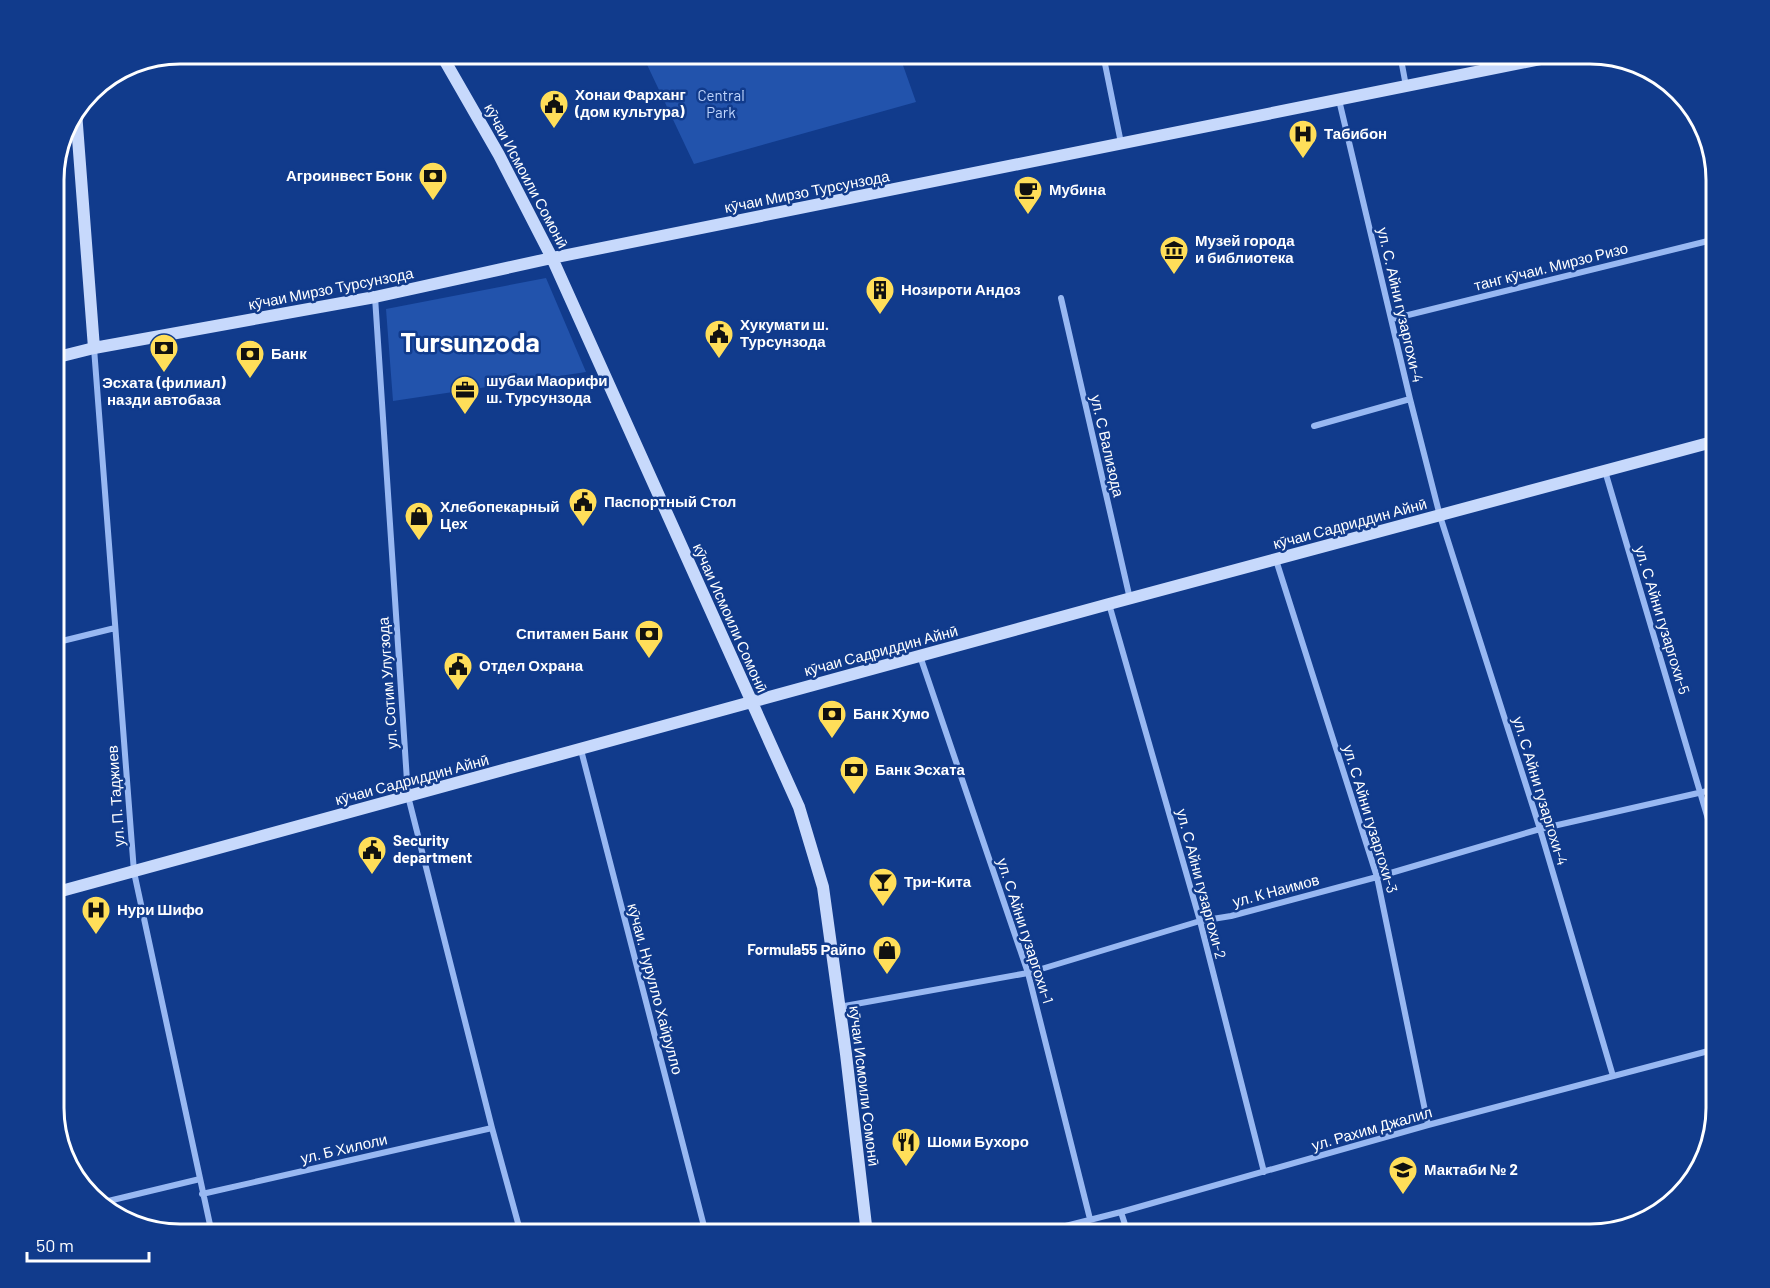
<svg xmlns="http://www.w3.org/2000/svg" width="1770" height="1288" font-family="Barlow,sans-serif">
<rect width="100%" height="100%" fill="#113b8c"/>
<!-- green -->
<path fill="#2253ac" d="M642,54H899L916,102L694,164Z
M546,278L586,372L393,401L386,309Z"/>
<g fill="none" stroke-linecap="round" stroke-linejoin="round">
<!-- street -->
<path stroke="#98b8f2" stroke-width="6" d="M1103,54L1121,143
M1400,54L1406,86
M1339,100L1410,399L1440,516L1540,829L1613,1076
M65,133L77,134
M375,297L408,796L492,1128L521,1234
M1061,298L1130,599
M1392,319L1716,239
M94,348L134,872L212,1234
M1314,426L1410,399
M1605,471L1716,846
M1276,560L1377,877L1428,1125
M1109,604L1200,921L1264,1172
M54,643L115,628
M920,656L1028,973L1090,1219
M581,750L706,1234
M839,1007L1028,973L1200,921L1231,916L1377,877L1540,829L1716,789
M202,1194L492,1128
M100,1203L200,1179
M1121,1212L1128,1234
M1034,1234L1121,1212L1428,1125L1716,1049"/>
<!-- secondary -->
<path stroke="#c7d9fc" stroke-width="12" d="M441,54L499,155L552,258L799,807L823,887L846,1054L867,1234
M76,112L94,348
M54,358L94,348L375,297L552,258L1565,54
M54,893L1109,604L1716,441"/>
</g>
<!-- icons -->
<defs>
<g id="civic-pin" transform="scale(1.5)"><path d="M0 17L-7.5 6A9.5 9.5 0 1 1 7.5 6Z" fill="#ffde59" stroke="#113b8c"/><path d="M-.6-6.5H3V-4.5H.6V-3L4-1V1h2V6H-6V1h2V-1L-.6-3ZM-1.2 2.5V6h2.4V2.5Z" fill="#111"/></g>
<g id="hospital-pin" transform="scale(1.5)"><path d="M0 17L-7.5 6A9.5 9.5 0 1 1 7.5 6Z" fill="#ffde59" stroke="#113b8c"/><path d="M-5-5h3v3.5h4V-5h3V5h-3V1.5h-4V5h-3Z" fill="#111"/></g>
<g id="bank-pin" transform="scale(1.5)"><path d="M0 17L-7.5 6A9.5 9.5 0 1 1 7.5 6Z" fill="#ffde59" stroke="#113b8c"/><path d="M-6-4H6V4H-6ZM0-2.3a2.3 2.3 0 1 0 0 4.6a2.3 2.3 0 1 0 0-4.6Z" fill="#111"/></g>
<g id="cafe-pin" transform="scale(1.5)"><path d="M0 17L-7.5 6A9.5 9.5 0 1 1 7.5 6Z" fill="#ffde59" stroke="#113b8c"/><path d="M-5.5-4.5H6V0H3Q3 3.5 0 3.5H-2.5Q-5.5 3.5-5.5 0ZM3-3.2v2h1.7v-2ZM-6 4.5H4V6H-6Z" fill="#111"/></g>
<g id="museum-pin" transform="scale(1.5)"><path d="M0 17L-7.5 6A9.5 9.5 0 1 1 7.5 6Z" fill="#ffde59" stroke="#113b8c"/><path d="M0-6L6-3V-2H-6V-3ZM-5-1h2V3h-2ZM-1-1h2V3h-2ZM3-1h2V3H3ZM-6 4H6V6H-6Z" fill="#111"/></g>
<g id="building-pin" transform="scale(1.5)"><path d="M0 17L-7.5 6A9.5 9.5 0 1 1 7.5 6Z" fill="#ffde59" stroke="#113b8c"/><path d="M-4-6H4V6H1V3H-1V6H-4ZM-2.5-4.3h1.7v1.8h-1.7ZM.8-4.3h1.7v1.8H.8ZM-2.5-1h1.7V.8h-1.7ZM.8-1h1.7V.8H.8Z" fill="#111"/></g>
<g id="office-pin" transform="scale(1.5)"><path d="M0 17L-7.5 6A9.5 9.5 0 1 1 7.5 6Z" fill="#ffde59" stroke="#113b8c"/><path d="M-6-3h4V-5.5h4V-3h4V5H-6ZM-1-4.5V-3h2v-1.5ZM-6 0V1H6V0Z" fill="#111"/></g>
<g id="shop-pin" transform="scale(1.5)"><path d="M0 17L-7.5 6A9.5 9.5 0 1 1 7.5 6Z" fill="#ffde59" stroke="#113b8c"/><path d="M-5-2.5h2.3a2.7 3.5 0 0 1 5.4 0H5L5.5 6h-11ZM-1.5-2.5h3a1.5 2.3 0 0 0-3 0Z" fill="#111"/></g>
<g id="bar-pin" transform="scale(1.5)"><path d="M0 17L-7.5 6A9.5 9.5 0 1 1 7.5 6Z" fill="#ffde59" stroke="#113b8c"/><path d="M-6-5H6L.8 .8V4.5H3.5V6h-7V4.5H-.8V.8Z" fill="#111"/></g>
<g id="restaurant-pin" transform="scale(1.5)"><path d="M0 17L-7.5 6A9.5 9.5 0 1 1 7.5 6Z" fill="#ffde59" stroke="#113b8c"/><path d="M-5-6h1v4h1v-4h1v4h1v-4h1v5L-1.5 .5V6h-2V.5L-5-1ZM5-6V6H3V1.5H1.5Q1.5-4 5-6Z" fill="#111"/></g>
<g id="school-pin" transform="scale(1.5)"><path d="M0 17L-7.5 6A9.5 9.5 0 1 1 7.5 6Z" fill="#ffde59" stroke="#113b8c"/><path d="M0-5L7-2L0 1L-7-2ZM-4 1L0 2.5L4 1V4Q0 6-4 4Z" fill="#111"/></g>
</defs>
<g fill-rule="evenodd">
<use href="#civic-pin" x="554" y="104"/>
<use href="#hospital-pin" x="1303" y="134"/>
<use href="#bank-pin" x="433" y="176"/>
<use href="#cafe-pin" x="1028" y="190"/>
<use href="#museum-pin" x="1174" y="250"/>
<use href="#building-pin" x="880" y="290"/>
<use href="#civic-pin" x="719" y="334"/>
<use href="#bank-pin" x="164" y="348"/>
<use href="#bank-pin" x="250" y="354"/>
<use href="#office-pin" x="465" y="390"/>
<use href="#civic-pin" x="583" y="502"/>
<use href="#shop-pin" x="419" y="516"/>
<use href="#bank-pin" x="649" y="634"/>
<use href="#civic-pin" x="458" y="666"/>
<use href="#bank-pin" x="832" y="714"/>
<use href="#bank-pin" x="854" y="770"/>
<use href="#civic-pin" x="372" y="850"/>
<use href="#bar-pin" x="883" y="882"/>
<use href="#hospital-pin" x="96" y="910"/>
<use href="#shop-pin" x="887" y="950"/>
<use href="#restaurant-pin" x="906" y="1142"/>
<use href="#school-pin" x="1403" y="1170"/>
</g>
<g text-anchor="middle" stroke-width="5" stroke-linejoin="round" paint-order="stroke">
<!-- poi labels -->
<g font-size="15" font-weight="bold" fill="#fff" stroke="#113b8c" text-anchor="start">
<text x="575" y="100">Хонаи Фарханг<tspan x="575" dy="17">(дом культура)</tspan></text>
<text x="1324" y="139">Табибон</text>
<text x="412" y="181" text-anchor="end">Агроинвест Бонк</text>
<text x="1049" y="195">Мубина</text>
<text x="1195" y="246">Музей города<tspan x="1195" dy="17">и библиотека</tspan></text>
<text x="901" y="295">Нозироти Андоз</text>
<text x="740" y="330">Хукумати ш.<tspan x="740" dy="17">Турсунзода</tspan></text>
<text x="271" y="359">Банк</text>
<text x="486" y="386">шубаи Маорифи<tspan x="486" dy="17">ш. Турсунзода</tspan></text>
<text x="164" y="388" text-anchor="middle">Эсхата (филиал)<tspan x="164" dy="17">назди автобаза</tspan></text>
<text x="604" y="507">Паспортный Стол</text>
<text x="440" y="512">Хлебопекарный<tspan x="440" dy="17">Цех</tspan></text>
<text x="628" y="639" text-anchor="end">Спитамен Банк</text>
<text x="479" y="671">Отдел Охрана</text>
<text x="853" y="719">Банк Хумо</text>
<text x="875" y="775">Банк Эсхата</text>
<text x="393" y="846">Security<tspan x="393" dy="17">department</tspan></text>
<text x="904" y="887">Три-Кита</text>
<text x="117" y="915">Нури Шифо</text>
<text x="866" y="955" text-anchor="end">Formula55 Райпо</text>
<text x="927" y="1147">Шоми Бухоро</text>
<text x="1424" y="1175">Мактаби № 2</text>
</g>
<!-- park labels -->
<g font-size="15" fill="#bfd5fd" stroke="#113b8c">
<text x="721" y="101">Central<tspan x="721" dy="17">Park</tspan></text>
</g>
<!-- street labels -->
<g font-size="15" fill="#fff" stroke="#113b8c">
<text transform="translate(526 176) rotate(62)" y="5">кӯчаи Исмоили Сомонӣ</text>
<text transform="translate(807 192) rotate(-11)" y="5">кӯчаи Мирзо Турсунзода</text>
<text transform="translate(1551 267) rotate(-14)" y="5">танг кӯчаи. Мирзо Ризо</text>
<text transform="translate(331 289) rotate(-11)" y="5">кӯчаи Мирзо Турсунзода</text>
<text transform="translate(1400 305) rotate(77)" y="5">ул. С. Айни гузаргохи-4</text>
<text transform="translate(1107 446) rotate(77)" y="5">ул. С Вализода</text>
<text transform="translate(1350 524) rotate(-15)" y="5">кӯчаи Садриддин Айнӣ</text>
<text transform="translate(730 618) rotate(66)" y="5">кӯчаи Исмоили Сомонӣ</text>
<text transform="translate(1662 620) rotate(73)" y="5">ул. С Айни гузаргохи-5</text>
<text transform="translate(881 651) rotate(-15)" y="5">кӯчаи Садриддин Айнӣ</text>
<text transform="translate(388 683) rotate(-94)" y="5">ул. Сотим Улугзода</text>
<text transform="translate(412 780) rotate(-15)" y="5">кӯчаи Садриддин Айнӣ</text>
<text transform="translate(1540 791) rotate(73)" y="5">ул. С Айни гузаргохи-4</text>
<text transform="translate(116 796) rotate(-94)" y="5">ул. П. Таджиев</text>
<text transform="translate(1370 819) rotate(73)" y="5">ул. С Айни гузаргохи-3</text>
<text transform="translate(1201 884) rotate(75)" y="5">ул. С Айни гузаргохи-2</text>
<text transform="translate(1276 891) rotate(-15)" y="5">ул. К Наимов</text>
<text transform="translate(1025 931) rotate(72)" y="5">ул. С Айни гузаргохи-1</text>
<text transform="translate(655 989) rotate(75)" y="5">кӯчаи. Нурулло Хайрулло</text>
<text transform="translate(864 1086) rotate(83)" y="5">кӯчаи Исмоили Сомонӣ</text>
<text transform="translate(1372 1129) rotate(-16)" y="5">ул. Рахим Джалил</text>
<text transform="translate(344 1149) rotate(-13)" y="5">ул. Б Хилоли</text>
</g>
<!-- town labels -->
<g font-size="27" font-weight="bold" fill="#fff" stroke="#113b8c">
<text x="470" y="352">Tursunzoda</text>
</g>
</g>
<!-- crop -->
<path d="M0 0H1770V1288H0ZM180 64H1590A116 116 0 0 1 1706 180V1108A116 116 0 0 1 1590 1224H180A116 116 0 0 1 64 1108V180A116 116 0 0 1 180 64Z" fill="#113b8c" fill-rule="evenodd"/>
<path fill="none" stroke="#fff" stroke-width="3" d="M180 64H1590A116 116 0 0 1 1706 180V1108A116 116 0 0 1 1590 1224H180A116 116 0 0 1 64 1108V180A116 116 0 0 1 180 64Z"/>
<!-- scale -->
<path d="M27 1252v9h122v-9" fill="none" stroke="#ffffff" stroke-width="3"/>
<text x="36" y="1252" font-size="18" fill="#ffffff" stroke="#113b8c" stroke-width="4.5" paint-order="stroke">50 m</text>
</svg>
